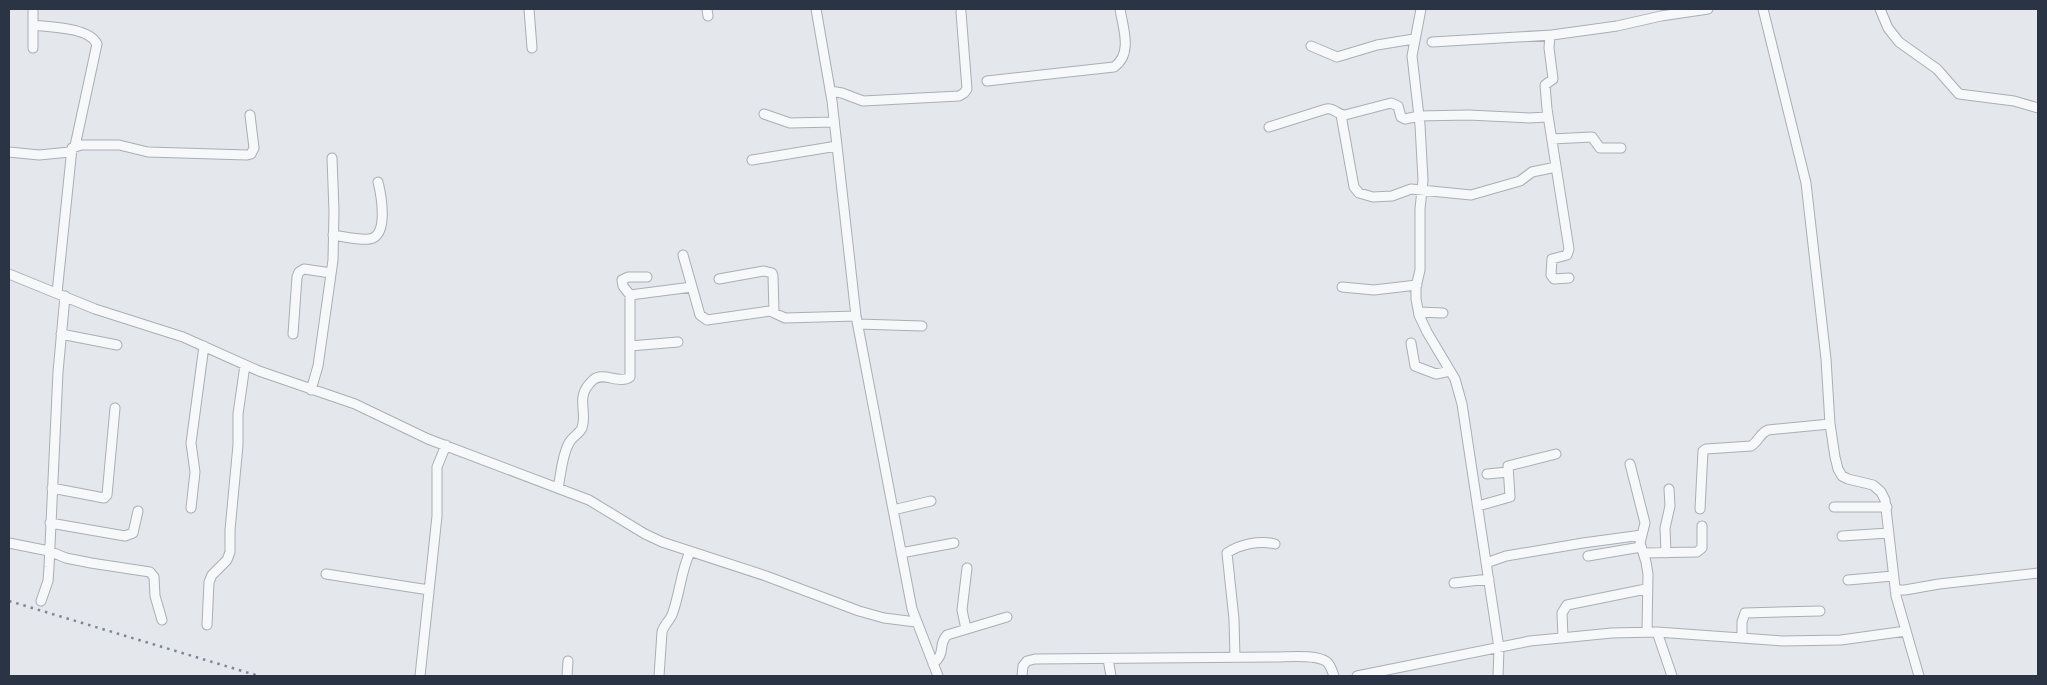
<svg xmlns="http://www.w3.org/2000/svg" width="2047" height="685" font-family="Helvetica,sans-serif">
<rect width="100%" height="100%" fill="#e4e7ec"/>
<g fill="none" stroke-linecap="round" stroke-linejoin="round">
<!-- minor casing -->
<g stroke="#a9aeb7" stroke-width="11">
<path id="minor" d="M33,9V48
M529,9L532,48
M707,9L708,16
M816,9L832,101L856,316L912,609L938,676
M1421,9L1412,56L1420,125L1423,180L1420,209V270L1416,287V299L1419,315L1427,332L1455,379L1462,404L1499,648L1498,676
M1763,9L1806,183L1826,359L1830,424L1835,457L1838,469L1842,476L1848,479L1873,485L1881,492L1885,500L1896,596L1919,676
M1880,9L1888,28L1899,42L1937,69L1959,94L2014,101L2038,108
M33,25C49,27 89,27 97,44L75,146
M1550,36L1549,48L1553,79L1545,85L1547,109L1569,249L1567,255L1552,259L1551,275L1554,279L1569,278
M1432,42L1552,35L1617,26L1661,16L1708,9
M1311,46L1337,57L1377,45L1414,39
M987,81L1114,67C1133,54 1123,28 1120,9
M830,91L842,93L863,101L959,96L964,93L967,89L961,12
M764,114L790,123L834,122
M1341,115L1354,187L1359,193L1373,197L1392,196L1411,189L1471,195L1520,181L1532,172L1556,167
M1269,127L1326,109C1334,107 1337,115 1345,115L1391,103L1398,106L1401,117L1405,119L1419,116L1468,115L1529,118L1547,117
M1552,139L1592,137L1600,148H1621
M9,152L39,155L70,152
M752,160L837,146
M333,235C342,236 365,242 373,238C388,231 381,194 378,182
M683,255L700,315L707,320L770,311L785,318L856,316
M9,274L95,309L183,337L259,371L355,404L428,439L589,500L645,534L662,542L766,576L859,611L884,618L916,622
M719,279L764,271L772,273L773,276L774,312
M1342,287L1374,290L1417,285
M57,293L72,148L81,145H119L148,152L247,155L251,154L254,148L250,115
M630,295L623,286L622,280L628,277H647
M1419,312L1443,313
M858,324L922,326
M61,334L117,345
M293,334L297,277L299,272L304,269L331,273
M1411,343L1415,366L1436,374L1450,371
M630,346L678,342
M311,390L318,366L333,260L334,211L332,158
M1630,464L1645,523L1640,543L1646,562L1648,574L1647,632
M1487,474L1508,472
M52,488L104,498L107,495L115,408
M558,488C561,474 562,455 569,443C572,437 579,434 582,428C588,411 574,397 593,380C603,371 620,385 630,377V295L692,287
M1478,506L1510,497L1508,466L1556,454
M1834,507H1887
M191,508L195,472L191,443L204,346
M1700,509L1703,451L1706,449L1751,446C1758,442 1760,433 1768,430L1830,424
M893,510L931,501
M50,523L125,536L133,533L138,511
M1842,536L1889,533
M9,543L49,551L66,558L91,563L150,572L154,577L155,596L162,620
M901,553L954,543
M1644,553L1697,552L1702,548V526
M1666,553L1665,528L1670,506L1669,489
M1588,556L1641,547
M1486,563L1506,556L1583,543L1642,535
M326,574L429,590
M1848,580L1893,576
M1454,583L1489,579
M1895,590H1905L1939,584L2038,573
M41,601L48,581L49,567L58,372L65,296
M207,625L209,582L212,575L227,560L230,552V530L238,445V414L245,365
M966,629L962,610L967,568
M1657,632L1672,676
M1563,638L1562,613L1567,605L1646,589
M1742,638V622L1745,613L1820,611
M1235,657L1234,619L1227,553C1240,544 1260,540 1275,544
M1108,659L1111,676
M933,664C947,652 937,646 947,635L1007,617
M420,676L437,516V467L446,445
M567,676L568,661
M659,676L662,632C664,624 671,620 673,612C680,592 681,571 690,552
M1022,676L1023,666L1027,661L1035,659L1276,657C1289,657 1317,654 1327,662C1331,666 1332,671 1334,676
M1357,676L1530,641L1612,633L1657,632L1783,641L1841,640L1906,631"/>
</g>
<!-- minor -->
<use href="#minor" stroke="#f7f8fa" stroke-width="9"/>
<!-- rail -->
<path stroke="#7d8696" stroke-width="2.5" stroke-dasharray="2.5 5" stroke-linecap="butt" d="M9,601L259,676"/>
</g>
<!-- border -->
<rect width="2047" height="685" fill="none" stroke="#2b3445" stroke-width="20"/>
</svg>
